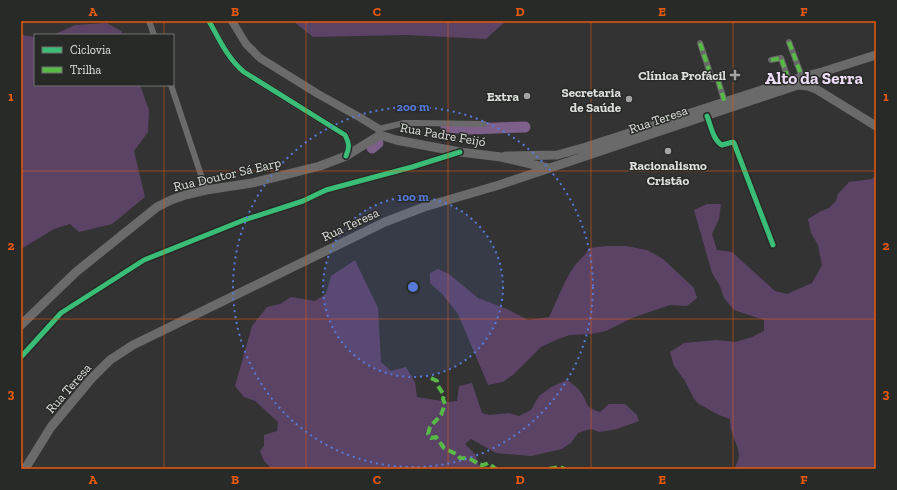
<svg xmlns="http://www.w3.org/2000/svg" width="897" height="490" font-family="'Zilla Slab',serif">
<rect width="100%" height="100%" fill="#333"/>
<!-- green -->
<path fill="#5b4366" d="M293,21H506L486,39L406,35L313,37Z
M107,23L121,31L123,35H53L75,25Z
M21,29L22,35L35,37V85H140L149,110L148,132L134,151L145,197L112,224L79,232L70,224L54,229L21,249Z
M876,175V469H734C744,453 736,447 732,432C730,428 730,423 730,419L719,415L699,404L694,399L685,381L674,366L670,352L684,343L717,340L735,342L752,337L764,331V320L734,310L724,298L720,286L712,273L694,210L707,204H721L719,219L712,234L717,250L732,252L775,291L787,294L812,283L822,265L818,245L811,233L808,219L821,211L829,208L836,201L838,194L849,182L872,179Z
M607,246H626L647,250L663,259L694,288L697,298L687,306L670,305L632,318L606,331L591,334L570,335L558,339L541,347L514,374L503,382L488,385L458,314L442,294L430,283V273L438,269L449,274L478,298L507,309L528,320L549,317C557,301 563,283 573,268C578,261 585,256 589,248Z
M355,260L378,308L381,362L391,371L406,367L415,382L417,397L448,402L457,401L459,386L472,383L482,413L489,415L509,413L519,416L531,410L539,396L551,387L567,380C571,383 576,386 579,390C589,401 582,407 600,412L609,404H625L637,415L639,421L617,429L600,432L590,429L578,433L571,443L562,449L531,456L496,453L471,439L465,444L475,454L479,465L484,469H272L264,461L260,451L264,446V435L277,431L278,422L255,401L244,397L235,386L252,326L267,307L280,304L291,297L315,301L326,294L331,276Z"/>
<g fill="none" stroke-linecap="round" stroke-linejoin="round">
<!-- river -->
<path stroke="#7d6089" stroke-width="11" d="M446,127L469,129L525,127
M372,148L378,143"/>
<!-- minor -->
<path stroke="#6a6a6a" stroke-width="6" d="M149,21L154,35
M789,42L802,77
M700,43L712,79L717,77L725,103
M771,60L781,58L789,81
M171,85L206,190
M707,116C711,126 713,140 722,145L733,142L734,143L773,245
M380,133L379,129L404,123H418L484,124
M21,357L61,313L144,260L244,220L303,201L326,190L412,167L458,152"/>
<!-- tertiary -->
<path stroke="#6a6a6a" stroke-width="8" d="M209,21C219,39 228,59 244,72L345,135C349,143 350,147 346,156
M232,21L246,44L260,58L318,94L361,118L379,129"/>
<!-- secondary -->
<path stroke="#6a6a6a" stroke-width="9" d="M506,156L557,155L586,147L802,77L822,72L876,55
M21,325L76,272L157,207L171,200L185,195L206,190L252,183L320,166L346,156L380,135L396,140L460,152L501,157L548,168
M25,469L51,427L91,379L110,360L133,345L385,222L424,207L499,185L798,85L808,86L816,89L876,126"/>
<!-- quiet -->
<path stroke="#58b947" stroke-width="4" stroke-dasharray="8 4" stroke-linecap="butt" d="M789,42L802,77
M700,43L712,79L717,77L725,103
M771,60L781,58L789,81
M431,378L437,381L438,386L444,395L443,399L445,404L441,415L430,427L428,434L431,438L436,437L444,448L458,455L460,458C463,458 467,458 470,459C477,462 481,468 488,463L496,469
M549,469L560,467L565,469"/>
<!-- cycleway casing -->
<g stroke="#282a28" stroke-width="8">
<path id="cycleway" d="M209,21C219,39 228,59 244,72L345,135C349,143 350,147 346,156
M707,116C711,126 713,140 722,145L733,142L734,143L773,245
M21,357L61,313L144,260L244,220L303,201L326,190L412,167L460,152"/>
</g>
<!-- cycleway -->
<use href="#cycleway" stroke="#3abd76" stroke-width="5"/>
</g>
<!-- grid -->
<path fill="none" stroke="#e8590c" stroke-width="1" stroke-opacity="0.55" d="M164,21V35M306,21V469M448,21V469M591,21V469M733,21V469M164,85V469M21,171H876M21,319H876"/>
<!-- distance rings -->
<circle cx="413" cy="287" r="90" fill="#577ada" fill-opacity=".12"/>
<g fill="none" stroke="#577ada" stroke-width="2" stroke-dasharray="2 4">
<circle cx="413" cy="287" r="90"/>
<circle cx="413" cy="287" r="180"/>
</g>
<!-- markers -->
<g fill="#a3a4a3" stroke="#282a28" stroke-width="1.5">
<path d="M733 69h4v4h4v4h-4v4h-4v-4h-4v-4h4z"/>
<circle cx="527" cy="96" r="4"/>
<circle cx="629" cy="99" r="4"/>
<circle cx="668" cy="151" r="4"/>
</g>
<g text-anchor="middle" stroke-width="3" stroke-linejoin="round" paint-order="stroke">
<!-- poi labels -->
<g font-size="13" font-weight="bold" fill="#dfe1df" stroke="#282a28" text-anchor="end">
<text x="726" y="80">Clínica Profácil</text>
<text x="621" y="97">Secretaria<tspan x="621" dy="15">de Saúde</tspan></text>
<text x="519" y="101">Extra</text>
<text x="668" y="170" text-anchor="middle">Racionalismo<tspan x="668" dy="15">Cristão</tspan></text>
</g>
<!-- street labels -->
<g font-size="13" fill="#dfe1df" stroke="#282a28">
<text transform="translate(658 119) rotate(-19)" y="5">Rua Teresa</text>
<text transform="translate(443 134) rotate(10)" y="5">Rua Padre Feijó</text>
<text transform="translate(227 174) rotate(-13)" y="5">Rua Doutor Sá Earp</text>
<text transform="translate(350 224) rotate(-25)" y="5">Rua Teresa</text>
<text transform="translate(68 388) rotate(-49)" y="5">Rua Teresa</text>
</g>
<!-- district labels -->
<g font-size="17" font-weight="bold" fill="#eedcf6" stroke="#282a28">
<text x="814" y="84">Alto da Serra</text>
</g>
</g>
<circle cx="413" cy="287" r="6" fill="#577ada" stroke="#282a28" stroke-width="2"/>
<g font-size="12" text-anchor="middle" font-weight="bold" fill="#577ada" stroke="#282a28" stroke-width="3" stroke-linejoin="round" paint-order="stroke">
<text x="413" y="111">200 m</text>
<text x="413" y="201">100 m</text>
</g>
<!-- border -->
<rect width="897" height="490" fill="none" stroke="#282a28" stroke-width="44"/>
<!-- legend -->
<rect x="34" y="34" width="140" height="52" fill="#282a28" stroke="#717371"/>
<rect x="42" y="47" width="20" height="6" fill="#3abd76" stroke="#717371"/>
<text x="70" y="54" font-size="12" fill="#dfe1df">Ciclovia</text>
<rect x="42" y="67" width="20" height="6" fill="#58b947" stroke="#717371"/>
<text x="70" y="74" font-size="12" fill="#dfe1df">Trilha</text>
<rect x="22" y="22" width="853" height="446" fill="none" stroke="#e8590c" stroke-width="1.5"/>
<g font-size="13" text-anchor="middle" font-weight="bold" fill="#e8590c">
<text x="93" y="16">A</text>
<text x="235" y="16">B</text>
<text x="377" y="16">C</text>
<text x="520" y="16">D</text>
<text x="662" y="16">E</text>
<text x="804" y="16">F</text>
<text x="11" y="101">1</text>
<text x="886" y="101">1</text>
<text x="11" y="250">2</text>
<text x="886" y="250">2</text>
<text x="11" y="398">3</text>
<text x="886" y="398">3</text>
<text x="93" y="484">A</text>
<text x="235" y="484">B</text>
<text x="377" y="484">C</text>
<text x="520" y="484">D</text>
<text x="662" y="484">E</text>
<text x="804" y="484">F</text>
</g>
</svg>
